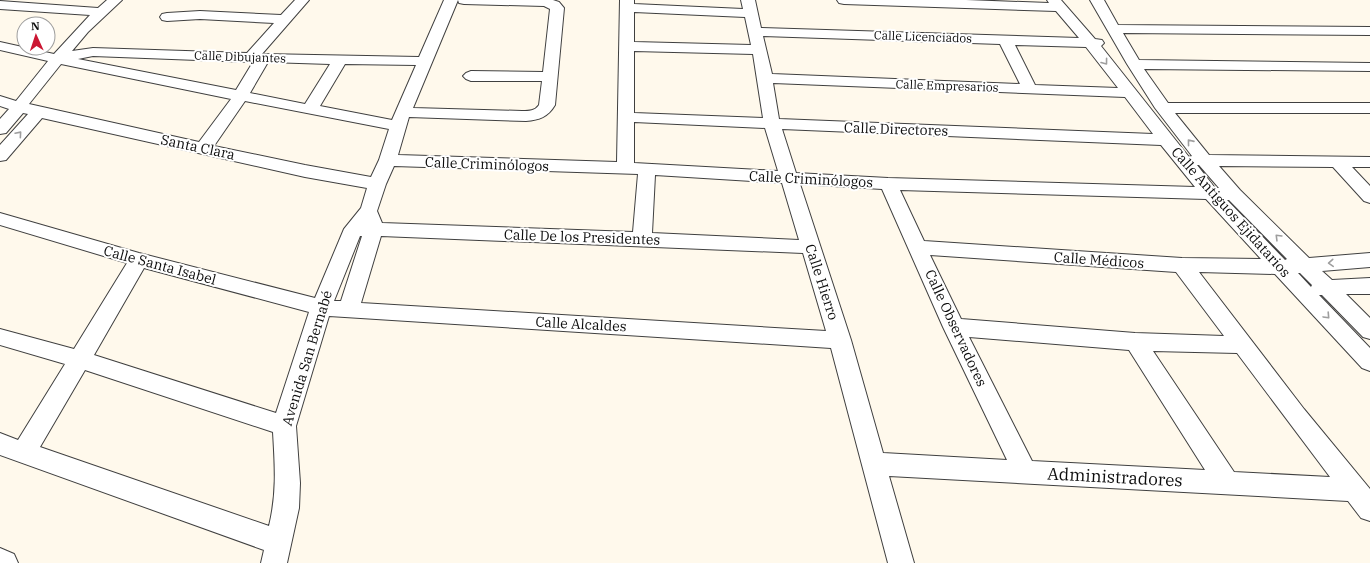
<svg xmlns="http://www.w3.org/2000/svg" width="1370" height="563" font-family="'IBM Plex Serif',serif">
<rect width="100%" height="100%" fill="#fff9ec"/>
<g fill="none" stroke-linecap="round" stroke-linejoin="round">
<!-- minor casing -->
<g stroke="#404040" stroke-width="2">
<path id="minor" d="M107,0H122L88,32L72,51L93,48L247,53L274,23L200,19L167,21L162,20L160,17L162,14L167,13L200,11L281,15L295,0H309L262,54L419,57L444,0H553L559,2L564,8L555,105C548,117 539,120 526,121L409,117L398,155L617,162L620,0H634V4L743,9L741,0H755L761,28L1079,38L1056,11L844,4L839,3L837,0H966L1049,3L1047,0H1061L1095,39L1102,40L1104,43L1101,46L1189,157L1192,156L1155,108L1127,64L1090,0H1104L1118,25L1370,27V35L1123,33L1139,60L1370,63V71L1144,69L1168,103H1370V113H1175L1209,155L1370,157V167H1352L1370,186V203L1364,201L1333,167L1219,166L1240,190L1309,258L1370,253V267L1322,271L1332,280L1370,278V294H1346L1370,318V339L1363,337L1322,295H1319L1370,348V371L1362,368L1275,274L1199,272L1304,409L1370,489V521L1361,518L1348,501L889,476L914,563H888L831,348L329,316L296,426L300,483L299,508L287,563H261L264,550L0,455V433L18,440L65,364L0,345V329L74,349L127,263L0,225V213L139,253L315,298L344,229L361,208L367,188L305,177L42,118L6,160L0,161V145L28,114L23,113L6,133L0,134V119L9,109L0,106V96L16,101L48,61L0,50V42L54,54L90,15L0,9V1L98,8ZM458,0L459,3L464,4L544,6L550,9L543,72L471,71L466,73L463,76L466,79L471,81H542L539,105C535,111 529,111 522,111L413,108ZM634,12L745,17L751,45L634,42ZM763,36L1000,44L1020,84L772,74ZM1015,45L1086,47L1118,88L1035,85ZM634,51L753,54L763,118L634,113ZM93,56L250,62H253L236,90L78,59ZM268,62L330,64L305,104L250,93ZM61,64L231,99L199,142L29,104ZM345,64L416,65L392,120L320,106ZM773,83L1125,97L1153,134L779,119ZM245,101L389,129L379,160L371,177L305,165L214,146ZM634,122L765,128L778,171L634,163ZM782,129L1161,145L1195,187L888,178L796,173ZM1197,165H1199L1219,188H1215ZM394,166L638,174L633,232L382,223L377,211L386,184ZM655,175L782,183L799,240L652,233ZM800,184L882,189L943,327L1007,460L883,453L851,340ZM900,190L1206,199L1261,259L1182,258L924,241ZM1227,200H1229L1287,259L1285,260ZM360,236H362L341,301H334ZM381,236L803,253L826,331L361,303ZM930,255L1176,272L1224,336L1135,333L961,319ZM144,268L309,312L276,413L94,355ZM1298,273H1300L1312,285L1311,287ZM969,337L1129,350L1205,470L1032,461ZM1153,351L1237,353L1330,477L1234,472ZM85,370L273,432C275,466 277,493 269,526L40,447Z
M0,548L14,554L18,563H0Z"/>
</g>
<!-- minor -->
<use href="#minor" fill="#fff" fill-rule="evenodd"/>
</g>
<!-- one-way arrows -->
<defs><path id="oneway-chevron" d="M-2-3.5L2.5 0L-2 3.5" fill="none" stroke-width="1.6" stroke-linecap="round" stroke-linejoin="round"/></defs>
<g stroke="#9e9e9e">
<use href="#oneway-chevron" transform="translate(1105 62) rotate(53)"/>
<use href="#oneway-chevron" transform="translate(19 134) rotate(-49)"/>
<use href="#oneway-chevron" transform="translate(1190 142) rotate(-129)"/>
<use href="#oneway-chevron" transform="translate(1278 237) rotate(-135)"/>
<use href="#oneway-chevron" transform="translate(1331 263) rotate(176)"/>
<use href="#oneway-chevron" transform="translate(1327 316) rotate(47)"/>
</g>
<g text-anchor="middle" stroke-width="4" stroke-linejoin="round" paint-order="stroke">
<!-- far-street labels -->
<g font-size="12" fill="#0d0d0d" stroke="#fff">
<text transform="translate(923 37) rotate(2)" y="4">Calle Licenciados</text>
<text transform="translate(240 57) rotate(2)" y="4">Calle Dibujantes</text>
<text transform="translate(947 86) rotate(2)" y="4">Calle Empresarios</text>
</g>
<!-- street labels -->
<g font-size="14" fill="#0d0d0d" stroke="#fff">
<text transform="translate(896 129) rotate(2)" y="5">Calle Directores</text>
<text transform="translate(198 147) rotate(12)" y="5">Santa Clara</text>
<text transform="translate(487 164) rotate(2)" y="5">Calle Criminólogos</text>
<text transform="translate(811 179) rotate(3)" y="5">Calle Criminólogos</text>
<text transform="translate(1231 212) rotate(48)" y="5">Calle Antiguos Ejidatarios</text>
<text transform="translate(582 237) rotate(2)" y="5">Calle De los Presidentes</text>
<text transform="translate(1099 260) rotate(4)" y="5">Calle Médicos</text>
<text transform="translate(160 265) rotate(15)" y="5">Calle Santa Isabel</text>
<text transform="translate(822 282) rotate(72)" y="5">Calle Hierro</text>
<text transform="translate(581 324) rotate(3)" y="5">Calle Alcaldes</text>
<text transform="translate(956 328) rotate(65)" y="5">Calle Observadores</text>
<text transform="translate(307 358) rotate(-73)" y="5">Avenida San Bernabé</text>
</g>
<!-- near-street labels -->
<g font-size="17" fill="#0d0d0d" stroke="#fff">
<text transform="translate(1115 477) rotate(3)" y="6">Administradores</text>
</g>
</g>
<!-- north arrow -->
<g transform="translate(36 36) rotate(357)"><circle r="19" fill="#ffffff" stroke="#9e9e9e"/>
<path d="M0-3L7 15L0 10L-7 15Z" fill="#cb1632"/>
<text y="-6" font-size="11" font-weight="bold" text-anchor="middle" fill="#0d0d0d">N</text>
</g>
</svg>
